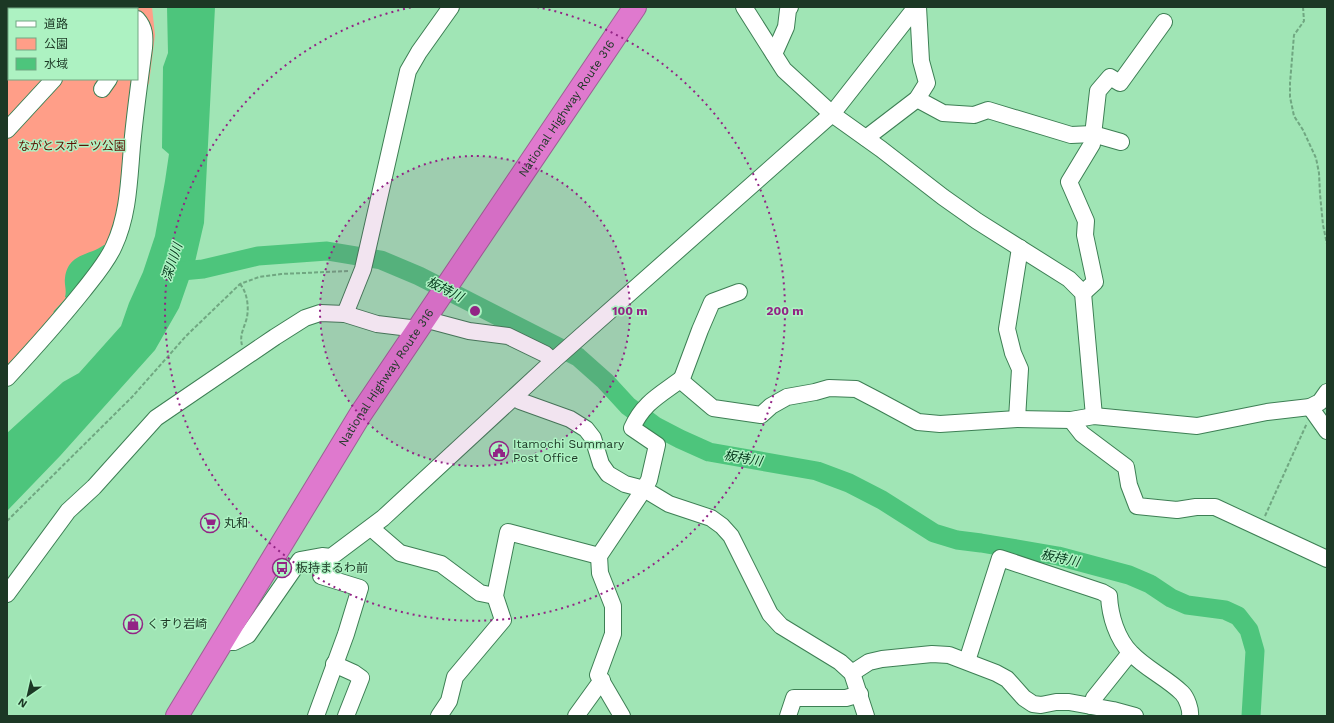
<svg xmlns="http://www.w3.org/2000/svg" width="1334" height="723" viewBox="0 0 1334 723" font-family="'Work Sans','Noto Sans JP',sans-serif">
	<rect width="100%" height="100%" fill="#a0e5b5"/>
	<path fill="#ff9e88" fill-rule="evenodd" d="M7,7H152L155,35L149,83L141,99L130,218L7,385ZM9,9H137V79H9Z"/>
	<g fill="#4dc57c">
		<path d="M167,7H215L204,223L195,262L179,308L155,350L60,456L7,511V433L63,382L79,373L121,326L129,303L143,272L155,236L165,181L169,154L162,148L163,67L168,53Z"/>
		<path d="M104,245L108,247L69,300L65,297C67,290 64,285 65,278C68,253 89,256 104,245Z"/>
	</g>
	<g fill="none" stroke-linecap="round" stroke-linejoin="round">
		<path stroke="#4dc57c" stroke-width="3" d="M55,312L69,297"/>
		<path stroke="#4dc57c" stroke-width="19" d="M171,272L203,269L258,256L327,251L381,260L419,276L578,357L605,381L628,406L655,426L680,439L709,452L817,471L849,483L882,500L934,533L957,540L981,543L1058,556L1129,575L1150,584L1171,598L1187,605L1225,610L1238,616L1249,630L1255,651L1251,716"/>
		<defs>
			<g id="minor">
				<path d="M57,7L60,9"/>
				<path d="M123,7L125,9"/>
				<path d="M744,7L784,70L832,114L881,149L943,197L977,221L1069,279L1083,293L1094,416"/>
				<path d="M774,54L786,27L788,10L790,7"/>
				<path d="M102,89L109,79"/>
				<path d="M917,99L943,113L974,115L988,110L1071,135L1093,134L1121,142"/>
				<path d="M7,130L54,79"/>
				<path d="M866,138L917,99L927,83L921,61L918,7"/>
				<path d="M1083,293L1095,282L1085,235L1086,221L1069,182L1092,144L1098,91L1110,77L1120,83L1164,22"/>
				<path d="M345,314L363,269L408,71L419,52L451,7"/>
				<path d="M424,319L469,331L508,336L545,354L553,361"/>
				<path d="M7,378C33,350 59,321 83,291C94,277 107,262 114,246C130,212 129,173 133,136C136,106 140,77 144,48C145,37 145,28 137,19"/>
				<path d="M681,381L700,330L712,302L739,292"/>
				<path d="M515,397L520,401L570,419L586,429L593,438L601,464L608,474L625,484L644,489L669,504L711,518L722,526L731,536L770,614L781,626L840,662L852,673L866,716"/>
				<path d="M1310,407L1327,431"/>
				<path d="M1017,419L1020,369L1013,353L1007,329L1020,248"/>
				<path d="M1071,420L1082,434L1126,467L1129,485L1137,506L1177,510L1196,507H1215L1327,559"/>
				<path d="M371,528L400,553L441,564L480,593L495,596"/>
				<path d="M7,594L68,511L94,487L156,418L275,337L305,318L320,313L345,314L377,324L410,328L415,331"/>
				<path d="M222,642H234L248,635L300,560L322,556L331,557L383,518L553,361L832,114L916,7"/>
				<path d="M967,661L1000,558L1102,592L1109,596C1110,616 1117,639 1131,653C1146,669 1167,678 1182,693C1187,698 1191,710 1190,716"/>
				<path d="M334,664L354,673L361,678L346,716"/>
				<path d="M852,673L869,662L882,659L932,654L949,655L996,673L1007,679L1024,698L1033,704L1041,705L1056,702H1069L1113,710L1135,716"/>
				<path d="M1091,706L1094,698L1130,653"/>
				<path d="M316,716L346,634L360,588L321,576L331,557"/>
				<path d="M439,716L449,701L455,677L503,620L495,596L508,532L599,556"/>
				<path d="M576,716L602,680"/>
				<path d="M622,716L598,675L613,634V606L600,573L599,556L644,489L649,480L657,445L632,428C643,403 660,395 680,380L713,408L761,415L771,406L787,397L815,392L829,388L856,389L879,401L918,422L940,424L1017,419L1071,420L1094,416L1197,426L1267,412L1310,407L1320,402L1327,392"/>
				<path d="M788,716L794,698H846L860,694"/>
			</g>
			<g id="highway">
				<path id="s1" d="M177,716L360,415L635,7"/>
			</g>
		</defs>
		<use href="#minor" stroke="#3d7f54" stroke-width="18"/>
		<use href="#highway" stroke="#9b6293" stroke-width="24"/>
		<g stroke="#70a781" stroke-width="2" stroke-dasharray="4 2" stroke-linecap="butt">
			<path d="M1303,7L1304,21L1294,35L1290,83V97L1294,116L1303,130L1316,158L1319,173L1320,194L1323,225L1327,244"/>
			<path d="M240,284C247,292 249,306 247,317C245,327 239,334 242,345"/>
			<path d="M1265,516L1307,423"/>
			<path d="M7,521L132,397L186,336L240,284L259,277L281,274L349,271"/>
		</g>
		<use href="#minor" stroke="#fff" stroke-width="16"/>
		<use href="#highway" stroke="#df79ce" stroke-width="22"/>
	</g>
	<circle cx="475" cy="311" r="155" fill="#922485" fill-opacity=".12"/>
	<g fill="none" stroke="#922485" stroke-width="2" stroke-dasharray="2 4">
		<circle cx="475" cy="311" r="155"/>
		<path d="M537 7A310 310 0 1 1 413 7"/>
	</g>
	<defs>
		<symbol id="civic-ring" viewBox="-11 -11 22 22"><circle r="9.5" fill="#adf2c2" stroke="#922485" stroke-width="1.5"/><path d="M-.6-6.5H3V-4.5H.6V-3L4-1V1h2V6H-6V1h2V-1L-.6-3ZM-1.2 2.5V6h2.4V2.5Z" fill="#922485"/></symbol>
		<symbol id="supermarket-ring" viewBox="-11 -11 22 22"><circle r="9.5" fill="#adf2c2" stroke="#922485" stroke-width="1.5"/><path d="M-6-5.5h2.5l.6 2H6L4.5 2H-2.5L-4.4-4H-6ZM-1.5 3.2a1.3 1.3 0 1 0 .1 0ZM3 3.2a1.3 1.3 0 1 0 .1 0Z" fill="#922485"/></symbol>
		<symbol id="bus-ring" viewBox="-11 -11 22 22"><circle r="9.5" fill="#adf2c2" stroke="#922485" stroke-width="1.5"/><path d="M-5-6H5V4H4V6H2V4H-2V6H-4V4H-5ZM-3.5-4V0h7V-4ZM-3.5 1.2v1.5H-2V1.2ZM2 1.2v1.5H3.5V1.2Z" fill="#922485"/></symbol>
		<symbol id="shop-ring" viewBox="-11 -11 22 22"><circle r="9.5" fill="#adf2c2" stroke="#922485" stroke-width="1.5"/><path d="M-5-2.5h2.3a2.7 3.5 0 0 1 5.4 0H5L5.5 6h-11ZM-1.5-2.5h3a1.5 2.3 0 0 0-3 0Z" fill="#922485"/></symbol>
	</defs>
	<g fill-rule="evenodd">
		<use href="#civic-ring" x="488" y="440" width="22" height="22"/>
		<use href="#supermarket-ring" x="199" y="512" width="22" height="22"/>
		<use href="#bus-ring" x="271" y="557" width="22" height="22"/>
		<use href="#shop-ring" x="122" y="613" width="22" height="22"/>
	</g>
	<g text-anchor="middle" dominant-baseline="central" stroke-width="3" stroke-linejoin="round" paint-order="stroke">
		<g font-size="12" fill="#1c3825" stroke="#adf2c2">
			<text stroke="none"><textPath href="#s1" startOffset="722">National Highway Route 316</textPath></text>
			<text stroke="none"><textPath href="#s1" startOffset="398">National Highway Route 316</textPath></text>
		</g>
		<g font-size="12" fill="#5c1203" stroke="#adf2c2">
			<text x="72" y="146">ながとスポーツ公園</text>
		</g>
		<g font-size="12" fill="#1c3825" stroke="#adf2c2" text-anchor="start">
			<text x="513" y="444">Itamochi Summary<tspan x="513" dy="14">Post Office</tspan></text>
			<text x="224" y="523">丸和</text>
			<text x="296" y="568">板持まるわ前</text>
			<text x="147" y="624">くすり岩崎</text>
		</g>
		<g font-size="13" font-style="italic" fill="#06391d" stroke="#adf2c2">
			<text transform="translate(172 262) rotate(-72)">深川川</text>
			<text transform="translate(445 289) rotate(27)">板持川</text>
			<text transform="translate(743 458) rotate(10)">板持川</text>
			<text transform="translate(1060 558) rotate(12)">板持川</text>
		</g>
	</g>
	<circle cx="475" cy="311" r="6" fill="#922485" stroke="#adf2c2" stroke-width="2"/>
	<g font-size="12" text-anchor="middle" font-weight="bold" fill="#922485" stroke="#adf2c2" stroke-width="3" stroke-linejoin="round" paint-order="stroke">
		<text x="630" y="315">100 m</text>
		<text x="785" y="315">200 m</text>
	</g>
	<rect width="1334" height="723" fill="none" stroke="#1c3825" stroke-width="16"/>
	<rect x="8" y="8" width="130" height="72" fill="#adf2c2" stroke="#73a883"/>
	<rect x="16" y="21" width="20" height="6" fill="#ffffff" stroke="#73a883"/>
	<text x="44" y="28" font-size="12" fill="#1c3825">道路</text>
	<rect x="16" y="38" width="20" height="12" fill="#ff9e88" stroke="#73a883"/>
	<text x="44" y="48" font-size="12" fill="#1c3825">公園</text>
	<rect x="16" y="58" width="20" height="12" fill="#4dc57c" stroke="#73a883"/>
	<text x="44" y="68" font-size="12" fill="#1c3825">水域</text>
	<g transform="translate(28 695) rotate(214)" stroke="#adf2c2" stroke-width="3" paint-order="stroke">
	<path d="M0-3L7 15L0 10L-7 15Z" fill="#1c3825"/>
	<text y="-6" font-size="11" font-weight="bold" text-anchor="middle" fill="#1c3825">N</text>
	</g>
</svg>
